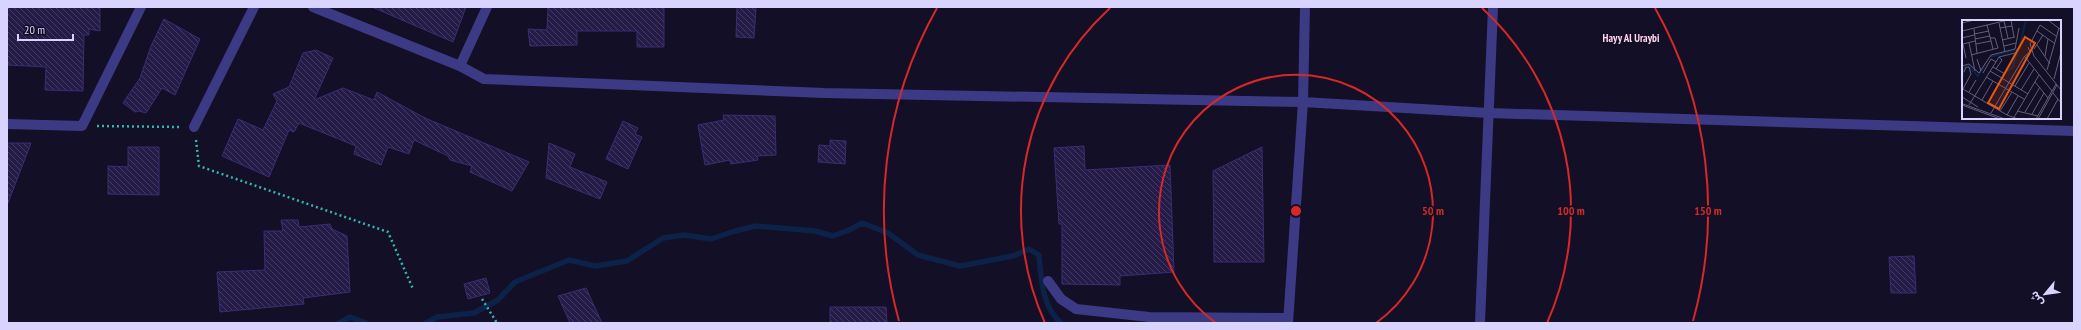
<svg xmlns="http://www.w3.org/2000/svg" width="2081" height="330" viewBox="0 0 2081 330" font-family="'PT Sans Narrow','Noto Sans Arabic',sans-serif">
	<defs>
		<pattern id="building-back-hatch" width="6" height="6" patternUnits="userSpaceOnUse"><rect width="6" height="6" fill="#241b47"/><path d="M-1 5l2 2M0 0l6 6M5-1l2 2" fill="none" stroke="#433b63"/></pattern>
	</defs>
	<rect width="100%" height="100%" fill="#130f26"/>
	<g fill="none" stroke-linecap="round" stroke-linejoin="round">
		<g stroke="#0c2248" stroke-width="5.5">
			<path d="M339,323L350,317L366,323"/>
			<path d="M426,323L437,317L474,313L498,300L515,282L569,260L595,266L627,261L663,238L684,235L711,239L735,231L756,226L815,231L833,236L849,230L862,223L888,233L918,255L960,266L1013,256L1029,249L1039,255C1041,278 1042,307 1061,323"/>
		</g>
	</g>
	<g fill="url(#building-back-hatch)" stroke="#3b2d73">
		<path d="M7,7H100V31L89,29V35H84L83,91L45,90L46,67L7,65Z"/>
		<path d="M372,7H466L453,42Z"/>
		<path d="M548,7H664V47H637V31H577V45L530,46L528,29L547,30Z"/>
		<path d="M737,7H756L754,38L736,37Z"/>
		<path d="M164,19L200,39L175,95L162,88L146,113L139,111L135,112L123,103L140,78L151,46Z"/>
		<path d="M316,50L333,58L314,100L343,88L374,100L377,92L425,118L529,162L512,191L470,172L472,166L450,160L448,156L414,140L409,154L388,147L381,165L354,154L356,146L299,123L294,132L289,130L269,177L222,156L238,119L263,130L277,101L273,94L289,87L303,53Z"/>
		<path d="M723,115L775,116L776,155L757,156L758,160L731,164L730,160L705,165L698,125L724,120Z"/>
		<path d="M623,121L638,128L635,134L642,137L628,169L606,159Z"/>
		<path d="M830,140L846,141L845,164L818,162L819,145L830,146Z"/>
		<path d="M7,143H31L8,203L7,202Z"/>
		<path d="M549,143L575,154L570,167L607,182L600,199L546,178Z"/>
		<path d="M1084,146L1085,170L1170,165L1174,272L1120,276V285L1062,284V224H1059L1054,148Z"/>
		<path d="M128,147H159V195L108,194V166L128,167Z"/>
		<path d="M1262,147L1264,262H1214L1213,171Z"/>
		<path d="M281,220H298L299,227L330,224L332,229L347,236L350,292L303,298L304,304L220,312L217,272L265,270L264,231H283Z"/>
		<path d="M1914,256L1916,293H1891L1889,257Z"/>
		<path d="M486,278L490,293L468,299L464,284Z"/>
		<path d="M586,288L602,323H570L558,296Z"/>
		<path d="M830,307H886L887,323H830Z"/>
	</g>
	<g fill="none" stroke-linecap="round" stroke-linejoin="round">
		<g stroke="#2fb8b0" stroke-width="2.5" stroke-dasharray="2 3" stroke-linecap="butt">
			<path d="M97,126L180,127"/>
			<path d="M196,140L199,166L388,232L413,289"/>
			<path d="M482,299L497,323"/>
		</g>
		<g stroke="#3d3a85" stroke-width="10">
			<path d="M313,7L460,66L484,79L824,93L1303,102L1489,113L2074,131"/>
			<path d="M460,66L487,7"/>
			<path d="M7,124L82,126L141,7"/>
			<path d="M194,127L254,7"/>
			<path d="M1048,281L1061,299L1076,309L1149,317L1287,318"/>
			<path d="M1288,323L1303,102L1305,7"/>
			<path d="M1480,323L1493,7"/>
		</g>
	</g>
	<g fill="none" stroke="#d62828" stroke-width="2">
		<path d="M1216 323A137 137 0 1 1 1376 323"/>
		<path d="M1045 323A275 275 0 0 1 1110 8M1482 8A275 275 0 0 1 1547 323"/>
		<path d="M899 321A412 412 0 0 1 937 8M1655 8A412 412 0 0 1 1693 321"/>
	</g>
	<g text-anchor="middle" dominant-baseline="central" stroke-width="3.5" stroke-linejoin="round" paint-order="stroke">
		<g font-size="11" font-weight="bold" fill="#ffd6f0" stroke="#130f26">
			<text x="1631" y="38">Hayy Al Uraybi</text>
		</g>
	</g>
	<g transform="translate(1962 20)">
		<rect width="99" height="99" fill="#130f26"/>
		<path fill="none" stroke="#0c2248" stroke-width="2" d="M28,37L57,29L64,0M6,45L16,56L24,43M43,53L51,47L55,31M0,58L3,46"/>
		<path fill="none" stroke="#625e7d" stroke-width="1" d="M49,0L52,17M86,0L99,10M42,1L46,18M0,3L12,0M37,3L43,32M25,5L31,29M38,8L50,6M12,9L15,33M0,11L46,0M75,11L92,23M12,14L27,11M94,16L78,5L68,24L72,36L99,70M0,18L12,15M13,19L28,16M40,20L53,17M7,23L13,51M1,24L4,38M1,24L13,21M14,24L29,21M75,25L88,44M42,26L54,23M72,29L81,15M9,35L36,28L33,18H28M83,36L86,19M37,37L53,33M63,37L90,71M15,39L19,51M0,46L7,44L17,53L29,35L53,29L57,8M31,47L43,54M85,50L97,8M28,51L66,74M2,52L4,47H7L9,54L1,69L45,95L56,99M21,53L29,39L34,42M24,57L62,79M92,59L99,32M73,62L86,78M53,66L67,43M59,70L72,49M7,72L14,60M91,73L99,83M0,77L16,87M20,80L31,61M26,83L37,64M1,84L43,99M0,85L38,99M7,85L37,37L40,40L34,49M38,91L50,72M55,91L76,96M63,92L78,67M29,93L62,37L68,32L66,27M70,94L82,73M45,95L56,76M51,99L77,55M74,99L94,64M76,99L95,65M85,99L96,79"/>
		<path fill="#e8590c" fill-opacity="0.15" stroke="#e8590c" stroke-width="2" d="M63,17L73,23L37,89L26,83Z"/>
		<rect width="99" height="99" fill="none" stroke="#d9d4ff" stroke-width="2"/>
	</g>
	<circle cx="1296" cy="211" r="6" fill="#d62828" stroke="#130f26" stroke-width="2"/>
	<g font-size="12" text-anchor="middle" font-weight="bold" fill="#d62828" stroke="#130f26" stroke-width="3.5" stroke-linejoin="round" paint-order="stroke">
		<text x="1433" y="215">50 m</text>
		<text x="1571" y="215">100 m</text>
		<text x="1708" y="215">150 m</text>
	</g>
	<rect width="2081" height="330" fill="none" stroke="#d9d4ff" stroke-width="16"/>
	<g transform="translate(2045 294) rotate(241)" stroke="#130f26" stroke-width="3" paint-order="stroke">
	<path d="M0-3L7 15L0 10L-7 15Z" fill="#d9d4ff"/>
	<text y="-6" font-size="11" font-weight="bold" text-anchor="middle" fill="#d9d4ff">ش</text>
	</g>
	<path d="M18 34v6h55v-6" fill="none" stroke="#d9d4ff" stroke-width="2"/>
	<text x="24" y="34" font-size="12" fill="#d9d4ff" stroke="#130f26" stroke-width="3" paint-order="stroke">20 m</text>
</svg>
